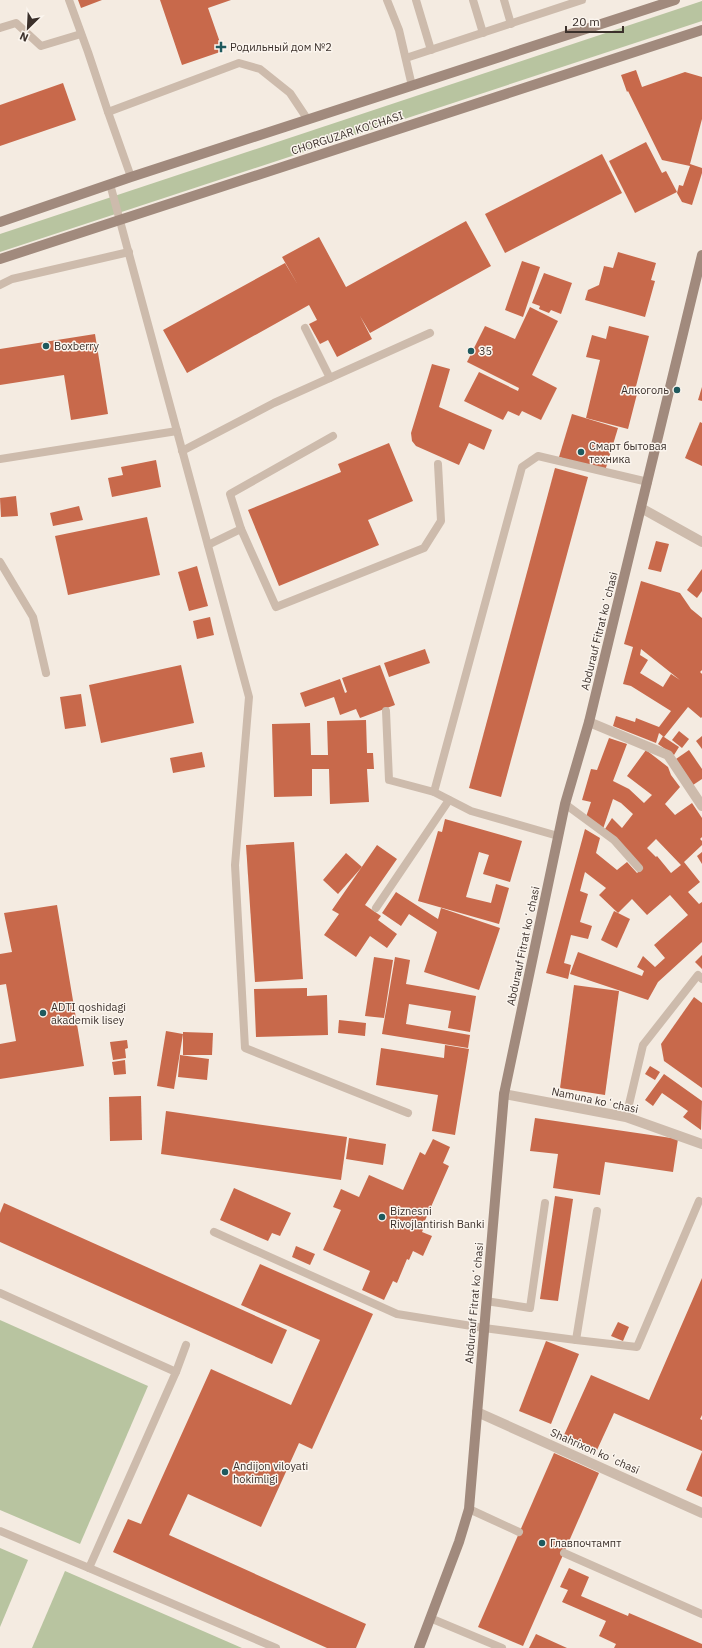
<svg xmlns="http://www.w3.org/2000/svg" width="702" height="1648" viewBox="0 0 702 1648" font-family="'IBM Plex Sans',sans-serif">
	<rect width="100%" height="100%" fill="#f4ebe1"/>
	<g fill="#b8c4a0">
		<path d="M702,1V21L0,252V234Z"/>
		<path d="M0,1320L148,1386L80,1544L0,1510Z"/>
		<path d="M0,1548L28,1560L0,1627Z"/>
		<path d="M65,1571L242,1648H32Z"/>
	</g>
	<g fill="#c8694b" fill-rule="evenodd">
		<path d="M78,0H102L81,8Z"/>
		<path d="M160,0H231L208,8L223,51L182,65Z"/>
		<path d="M636,70L642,87L685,72L702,77V119L690,164L702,168V173L692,205L682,202L677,193L679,185L683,186L690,166L662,160L628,91L627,92L621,75Z"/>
		<path d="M63,83L76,120L0,146V105Z"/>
		<path d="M646,142L662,173L666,171L677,192L635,213L609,161Z"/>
		<path d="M602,154L622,193L505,253L485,214Z"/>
		<path d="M466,221L491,266L370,333L360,316L372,339L337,357L328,340L320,344L309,324L317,320L309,305L187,373L163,330L285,263L298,285L282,257L319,237L346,287Z"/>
		<path d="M618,252L656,263L651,280L655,281L645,317L585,300L588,290L599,285L604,266L613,268Z"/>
		<path d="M522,261L540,267L523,317L505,310Z"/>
		<path d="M544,273L572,283L561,314L551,310L549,313L539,309L540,306L532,303Z"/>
		<path d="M530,307L558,321L532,375L557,388L541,420L522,411L519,416L508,411L503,420L464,401L479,372L518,391L519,388L467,362L485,326L515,339Z"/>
		<path d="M609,326L649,336L634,394H637L628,429L586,418L600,360L586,357L592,335L606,339Z"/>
		<path d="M95,334L108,414L71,420L64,375L0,385V349Z"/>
		<path d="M432,364L450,369L439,407L492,430L484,450L469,443L459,465L416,446L412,441L411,433Z"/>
		<path d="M702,387V401L698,400Z"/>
		<path d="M572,414L618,428L605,471L559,457Z"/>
		<path d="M700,422L702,423V466L685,458Z"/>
		<path d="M389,443L413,501L368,520L379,545L279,586L248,510L341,472L338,464Z"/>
		<path d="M156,460L161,487L112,497L108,478L123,475L121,467Z"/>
		<path d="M555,468L588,477L501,797L469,788Z"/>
		<path d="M16,496L18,516L1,517L0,498Z"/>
		<path d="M79,506L83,520L53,526L50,513Z"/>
		<path d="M147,517L160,575L68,595L55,536Z"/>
		<path d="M656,541L669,544L661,572L648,569Z"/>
		<path d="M197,566L208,606L189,611L178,572Z"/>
		<path d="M702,569V591L697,598L687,590Z"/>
		<path d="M641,581L680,593L691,609L702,618V670L700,672L702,674V717L701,718L688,707L664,737L679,747L674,755L658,744L663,736L664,737L659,733L656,743L613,726L616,716L635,722L636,718L659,727L671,711L631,686L623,684L633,647L624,644ZM641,649L680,680L671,674L663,687L640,673L648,660L640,655Z"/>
		<path d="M210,617L214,635L197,639L193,621Z"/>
		<path d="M425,649L430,663L389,677L384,663Z"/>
		<path d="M181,665L194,723L101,743L89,685Z"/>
		<path d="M380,665L395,705L360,718L356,709L340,715L334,697L305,707L300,693L340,679L345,693L347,692L342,678Z"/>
		<path d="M81,694L86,726L65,729L60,697Z"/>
		<path d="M366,720L367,753H373L374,769H367L369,802L330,804L329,769H312V796L274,797L272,724L310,723L311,755H328L327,721Z"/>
		<path d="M679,731L689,739L682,748L672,740Z"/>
		<path d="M702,736V749L696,741Z"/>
		<path d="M609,738L627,744L613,781L629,789L644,803L652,795L627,776L646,750L668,767L671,775L680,787L665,804L675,815L692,803L702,818V837L700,839L702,841V845L684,862L700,882L688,892L699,904L702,902V942L658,982L648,1000L570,974L578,952L642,976L644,971L637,967L643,956L655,967L665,958L654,945L688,915L670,895L647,915L632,899L618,913L599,895L606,888L585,872L580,891L588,894L580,922L592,926L588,939L571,935L564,963L571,965L568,979L546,973L585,829L600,838L596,853L617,870L627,862L637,873L643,868L605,829L612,818L622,828L633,814L621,803L613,799L603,829L586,817L591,802L582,800L591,769L597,770ZM656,839L681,865L671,873L657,856L656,857L647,848Z"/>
		<path d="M689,750L702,769V779L693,785L676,759Z"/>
		<path d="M202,752L205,767L173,773L170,758Z"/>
		<path d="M445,819L522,841L510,882L483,874L489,855L479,852L466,897L491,903L496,884L509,888L499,924L418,901L438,831L442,832Z"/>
		<path d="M294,842L303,979L255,982L246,845Z"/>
		<path d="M377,845L397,859L365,905L381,916L378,920L397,934L387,948L370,936L356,957L324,935L339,914L332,910Z"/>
		<path d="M702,852V864L697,856Z"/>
		<path d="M346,853L362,867L338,894L323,880Z"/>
		<path d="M396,892L438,919L441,908L500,928L479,990L424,972L437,932L409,914L401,926L382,913Z"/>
		<path d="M57,905L84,1066L0,1079V1044L16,1041L6,984L0,985V954L12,952L4,913Z"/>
		<path d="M614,911L630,919L617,948L601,940Z"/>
		<path d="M702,955V969L695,962Z"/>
		<path d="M374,957L393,960L384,1018L365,1016Z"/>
		<path d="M395,957L410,960L406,984L476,996L470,1032L448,1028L451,1011L409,1004L406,1024L470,1035L468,1048L382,1034Z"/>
		<path d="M574,985L619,991L605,1095L560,1088Z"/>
		<path d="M307,988V996L327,995L328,1035L256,1037L254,989Z"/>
		<path d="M694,997L702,1003V1088L664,1061L661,1044Z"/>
		<path d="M339,1020L366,1023L365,1036L338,1033Z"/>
		<path d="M166,1031L183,1034L174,1089L157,1086Z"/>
		<path d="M183,1032L213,1033L212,1055H183Z"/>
		<path d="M127,1040L128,1048L125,1049L126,1058L113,1060L110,1042Z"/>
		<path d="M445,1045L469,1049L455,1135L432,1131L438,1095L376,1085L381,1048L444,1058Z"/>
		<path d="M180,1055L209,1059L207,1080L178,1077Z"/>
		<path d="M125,1060L126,1074L114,1075L112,1062Z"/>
		<path d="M650,1066L660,1072L655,1080L645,1074Z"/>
		<path d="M664,1074L702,1101L701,1130L683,1117L688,1111L662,1093L653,1106L645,1100Z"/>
		<path d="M141,1096L142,1140L110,1141L109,1097Z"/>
		<path d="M166,1111L347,1137L341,1180L161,1154Z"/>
		<path d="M535,1118L678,1139L673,1172L605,1162L600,1195L553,1188L558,1154L530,1151Z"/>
		<path d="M349,1138L386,1144L383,1165L346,1159Z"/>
		<path d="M433,1139L450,1147L443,1163L449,1166L423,1225H425L422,1232L432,1236L423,1256L413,1251L409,1260L407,1259L397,1283L393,1281L384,1300L362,1290L370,1271L323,1250L341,1210L333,1207L341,1189L359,1197L369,1175L403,1190L420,1152L425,1155Z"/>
		<path d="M234,1188L291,1213L280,1236L272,1233L268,1241L220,1220Z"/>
		<path d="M555,1196L573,1199L558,1301L540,1299Z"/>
		<path d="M4,1203L287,1330L272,1364L0,1242V1213Z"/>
		<path d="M296,1246L315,1254L310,1265L292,1257Z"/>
		<path d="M260,1264L373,1314L312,1449L299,1443L261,1527L188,1494L169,1535L366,1624L356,1648H327L113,1552L128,1519L141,1524L211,1369L291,1405L320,1340L241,1305Z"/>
		<path d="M702,1278V1415L700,1419L702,1420V1451L614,1413L597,1450L564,1435L591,1375L649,1400Z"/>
		<path d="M618,1322L629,1327L623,1341L611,1336Z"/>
		<path d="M546,1341L579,1354L551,1424L519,1411Z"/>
		<path d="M702,1452V1497L686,1490Z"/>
		<path d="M554,1453L599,1473L523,1646L478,1627Z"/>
		<path d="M569,1568L589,1577L581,1596L628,1616L629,1613L702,1644V1648H614L616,1644L599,1636L606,1621L562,1602L568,1590L560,1587Z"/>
		<path d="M536,1634L567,1648H529Z"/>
	</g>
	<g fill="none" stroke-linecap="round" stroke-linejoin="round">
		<g stroke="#cdbbac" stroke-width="8">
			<path d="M69,0L88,52L108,112"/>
			<path d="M387,0L399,30L412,86"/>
			<path d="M416,0L431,50"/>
			<path d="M473,0L483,33"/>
			<path d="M504,0L511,24"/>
			<path d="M0,28L16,23L41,46L81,34"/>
			<path d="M406,58L582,0"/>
			<path d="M131,177L108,112L239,63L260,69L290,93L308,120"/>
			<path d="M110,184L249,697L235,865L245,1048L408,1113"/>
			<path d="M0,285L12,279L129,252"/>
			<path d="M305,328L330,378"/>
			<path d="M182,451L274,403L430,333"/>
			<path d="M0,459L177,431"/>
			<path d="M241,529L276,607L424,548L441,521L438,464"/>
			<path d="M208,545L241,529L230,494L333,436"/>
			<path d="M0,562L33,617L46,673"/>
			<path d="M386,711L389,780L434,792"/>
			<path d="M565,804L614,840L639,868"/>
			<path d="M558,836L471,811L434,792L522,467L538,456L648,482"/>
			<path d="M376,908L449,800"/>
			<path d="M626,1117L643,1045L698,975L702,979"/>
			<path d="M214,1232L397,1314L484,1328L576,1340L597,1211"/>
			<path d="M0,1293L176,1372L89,1568L0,1531"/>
			<path d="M486,1301L530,1308L545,1203"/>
			<path d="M576,1340L637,1347L699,1201"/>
			<path d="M176,1372L186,1345"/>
			<path d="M469,1509L519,1532"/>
			<path d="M564,1553L702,1614"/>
			<path d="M89,1568L276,1648"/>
			<path d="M430,1618L502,1648"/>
		</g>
		<g stroke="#cdbbac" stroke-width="10">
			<path d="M641,508L702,542"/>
			<path d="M589,722L668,755L702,806"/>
			<path d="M504,1094L626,1117L702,1144"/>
			<path d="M477,1412L702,1513"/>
		</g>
		<g stroke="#a18a7d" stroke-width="10">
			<path d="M0,222L131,177L675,0"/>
			<path d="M0,259L702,30"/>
			<path d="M419,1648L459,1542L469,1509L504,1094L565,804L589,722L702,255"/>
		</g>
	</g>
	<g fill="#1f5a5e" stroke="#fbf5ee" stroke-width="1.5">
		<path d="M219 41h4v4h4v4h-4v4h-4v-4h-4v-4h4z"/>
		<circle cx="46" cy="346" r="4"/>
		<circle cx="471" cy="351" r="4"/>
		<circle cx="677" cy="390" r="4"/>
		<circle cx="581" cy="452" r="4"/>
		<circle cx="43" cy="1013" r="4"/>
		<circle cx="382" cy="1217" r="4"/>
		<circle cx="225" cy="1472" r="4"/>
		<circle cx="542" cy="1543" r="4"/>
	</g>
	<g text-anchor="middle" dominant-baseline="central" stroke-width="3" stroke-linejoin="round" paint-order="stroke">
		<g font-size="11" fill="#3b302b" stroke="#fbf5ee" text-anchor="start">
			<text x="230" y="47">Родильный дом №2</text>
			<text x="54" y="346">Boxberry</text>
			<text x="479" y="351">35</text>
			<text x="669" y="390" text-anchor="end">Алкоголь</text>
			<text x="589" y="446">Смарт бытовая<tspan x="589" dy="13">техника</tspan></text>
			<text x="51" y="1007">ADTI qoshidagi<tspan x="51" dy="13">akademik lisey</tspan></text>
			<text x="390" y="1211">Biznesni<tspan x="390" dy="13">Rivojlantirish Banki</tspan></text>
			<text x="233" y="1466">Andijon vilоyati<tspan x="233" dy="13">hоkimligi</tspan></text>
			<text x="550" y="1543">Главпочтампт</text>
		</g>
		<g font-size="11" fill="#3b302b" stroke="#fbf5ee">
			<text transform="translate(347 133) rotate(-18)">CHORGUZAR KO'CHASI</text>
			<text transform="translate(599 631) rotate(-76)">Abdurauf Fitrat koʻchasi</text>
			<text transform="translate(523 946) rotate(-78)">Abdurauf Fitrat koʻchasi</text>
			<text transform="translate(595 1100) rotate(12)">Namuna koʻchasi</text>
			<text transform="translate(474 1303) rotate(-85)">Abdurauf Fitrat koʻchasi</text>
			<text transform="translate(595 1451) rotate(24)">Shahrixon koʻchasi</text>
		</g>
	</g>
	<g transform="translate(28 28) rotate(204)" stroke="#fbf5ee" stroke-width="3" paint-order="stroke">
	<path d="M0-3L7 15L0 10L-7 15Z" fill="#3b302b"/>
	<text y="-6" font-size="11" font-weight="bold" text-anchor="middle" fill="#3b302b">N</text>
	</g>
	<path d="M566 26v6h57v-6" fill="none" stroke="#3b302b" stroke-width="2"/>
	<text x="572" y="26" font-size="12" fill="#3b302b" stroke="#fbf5ee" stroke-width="3" paint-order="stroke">20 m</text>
</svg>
